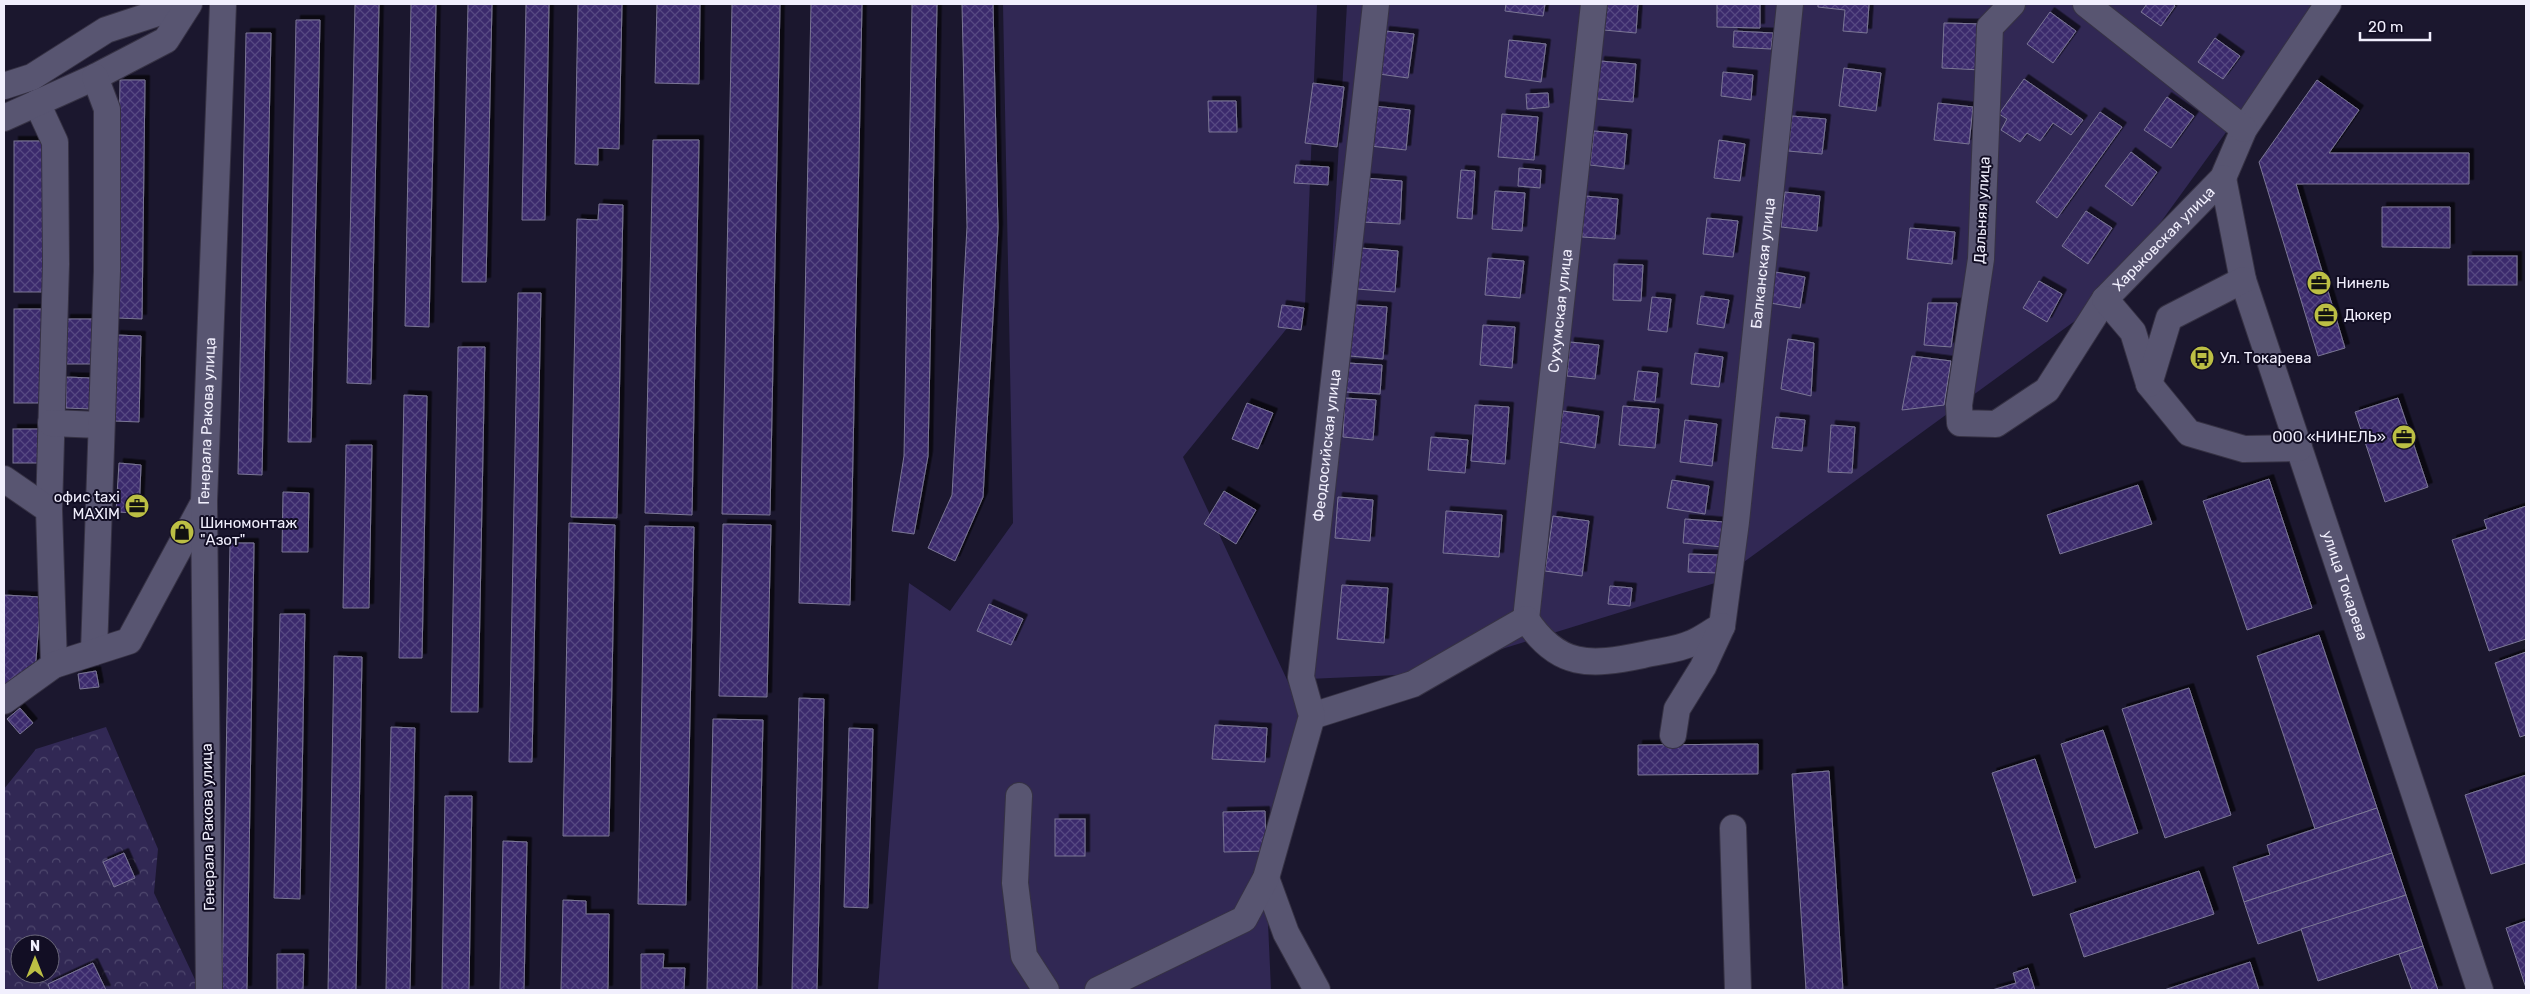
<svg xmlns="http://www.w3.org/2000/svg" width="2530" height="994" viewBox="0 0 2530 994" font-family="Rubik,sans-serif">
	<defs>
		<pattern id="forest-crowns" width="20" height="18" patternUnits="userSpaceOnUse" patternTransform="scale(1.25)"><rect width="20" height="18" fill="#312854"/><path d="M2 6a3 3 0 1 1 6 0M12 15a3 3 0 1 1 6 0" fill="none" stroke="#4f486e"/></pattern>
		<pattern id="building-cross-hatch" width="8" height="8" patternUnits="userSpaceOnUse" patternTransform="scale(1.25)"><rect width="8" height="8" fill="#3a296c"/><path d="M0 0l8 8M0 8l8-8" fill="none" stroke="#574882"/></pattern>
		<filter id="shadow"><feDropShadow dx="4.5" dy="-4.5" stdDeviation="0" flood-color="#0009"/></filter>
	</defs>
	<rect width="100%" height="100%" fill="#1b172e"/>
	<path fill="url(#forest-crowns)" fill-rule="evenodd" d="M106,727L158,849L154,893L200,990H4V789L36,749ZM20,944H50V974H20Z"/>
	<g fill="#312854" fill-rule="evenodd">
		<path d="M1003,4H1317L1305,306L1183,457L1303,714L1266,878L1271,990H878L909,583L950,611L1013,523ZM1209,101H1236V132H1209Z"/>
		<path d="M1347,4H2319L2105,299L1715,583L1421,674L1308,679Z"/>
	</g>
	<g fill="url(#building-cross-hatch)" stroke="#7a7694" filter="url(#shadow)">
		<path d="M355,4H379L371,384L347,383Z"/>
		<path d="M411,4H436L429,327L405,326Z"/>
		<path d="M468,4H492L486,282H462Z"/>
		<path d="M526,4H549L545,220H522Z"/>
		<path d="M578,4H622L619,149L598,148V165L575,164Z"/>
		<path d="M657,4H700L699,84L655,83Z"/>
		<path d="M732,4H780L770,515L722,514Z"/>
		<path d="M811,4H862L850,605L799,603Z"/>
		<path d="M912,4H937L928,456L914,534L892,531L904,456Z"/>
		<path d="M962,4H993L998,228L983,497L955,561L928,548L952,495L967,227Z"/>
		<path d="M1506,4H1545L1543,16L1505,11Z"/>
		<path d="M1606,4H1638L1636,33L1604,30Z"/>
		<path d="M1717,4H1760V28L1717,27Z"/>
		<path d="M1818,4H1869L1867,33L1843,31L1845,10L1818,7Z"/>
		<path d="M2147,4H2173L2175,6L2161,26L2141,12Z"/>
		<path d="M2050,12L2076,31L2053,63L2027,44Z"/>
		<path d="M296,20H320L311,442H288Z"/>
		<path d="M1944,23L1983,24L1981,70L1942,68Z"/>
		<path d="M1385,31L1414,34L1408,78L1379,74Z"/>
		<path d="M1734,31L1773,33L1771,49L1733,47Z"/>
		<path d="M246,33H271L262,475L238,474Z"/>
		<path d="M2215,38L2240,56L2223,79L2198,62Z"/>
		<path d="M1509,40L1546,44L1541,82L1505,77Z"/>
		<path d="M1600,61L1636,64L1633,102L1597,99Z"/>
		<path d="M1844,68L1881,73L1876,111L1839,106Z"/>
		<path d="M1723,72L1753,75L1751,100L1721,96Z"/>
		<path d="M2024,79L2083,120L2071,135L2053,123L2040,141L2027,133L2020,142L2001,130L2007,119L1999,114Z"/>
		<path d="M120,80H145L142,319L117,318Z"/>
		<path d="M2317,80L2359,110L2329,153H2469V184H2296L2345,348L2318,356L2259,162Z"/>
		<path d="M1313,83L1344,87L1337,147L1305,143Z"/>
		<path d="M1548,93L1549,107L1527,109L1526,94Z"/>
		<path d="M2167,97L2194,116L2171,148L2144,130Z"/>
		<path d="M1208,101H1236L1237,132H1209Z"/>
		<path d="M1938,103L1973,107L1969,144L1934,140Z"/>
		<path d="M1374,106L1410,110L1406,150L1370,146Z"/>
		<path d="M2100,112L2122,127L2057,218L2036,202Z"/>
		<path d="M1502,114L1538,117L1534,160L1498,157Z"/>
		<path d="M1792,116L1826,119L1822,154L1788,151Z"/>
		<path d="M1594,131L1627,134L1624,169L1590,165Z"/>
		<path d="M653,140H699L692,515L645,513Z"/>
		<path d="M1719,140L1745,144L1740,181L1714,178Z"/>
		<rect x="14" y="141" width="29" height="151"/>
		<path d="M2131,152L2157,172L2132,206L2105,186Z"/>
		<path d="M1296,165L1329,167L1328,185L1294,183Z"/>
		<path d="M1519,168L1541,170L1540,188L1518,186Z"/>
		<path d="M1461,170L1475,171L1472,219L1457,218Z"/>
		<path d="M1365,178L1402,181L1400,224L1362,222Z"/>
		<path d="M1495,191L1525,193L1522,231L1492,229Z"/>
		<path d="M1785,192L1820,196L1817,231L1781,227Z"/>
		<path d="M1585,196L1618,199L1615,239L1582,237Z"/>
		<path d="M599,204L623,205L617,518L571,517L577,219L598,220Z"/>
		<path d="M2382,207H2450V248L2382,247Z"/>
		<path d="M2086,211L2112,228L2088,264L2062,246Z"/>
		<path d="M1707,218L1738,221L1733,257L1703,254Z"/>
		<path d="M1910,228L1955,232L1952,264L1907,259Z"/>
		<path d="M1360,248L1398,251L1395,292L1357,289Z"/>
		<rect x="2468" y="256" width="49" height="29"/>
		<path d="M1488,258L1524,261L1520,298L1485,295Z"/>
		<path d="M1614,264L1643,265L1641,301L1613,300Z"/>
		<path d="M1775,272L1805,277L1800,308L1770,303Z"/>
		<path d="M2039,281L2062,294L2047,322L2023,308Z"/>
		<path d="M518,293H541L532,762H509Z"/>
		<path d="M1701,296L1729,300L1724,328L1697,324Z"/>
		<path d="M1652,297L1671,299L1667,332L1648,330Z"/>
		<path d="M1928,303H1957L1951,347L1924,345Z"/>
		<path d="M1282,305L1304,308L1301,330L1278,327Z"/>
		<path d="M1354,305L1387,307L1383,359L1350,356Z"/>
		<rect x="14" y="309" width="28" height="94"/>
		<path d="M66,319H95L94,364H65Z"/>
		<path d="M1483,325L1515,327L1512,368L1480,365Z"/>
		<path d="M116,335L141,336L139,422L114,421Z"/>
		<path d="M1788,339L1814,343L1811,396L1781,389Z"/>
		<path d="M1570,342L1599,345L1595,379L1567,376Z"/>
		<path d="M458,347H485L478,712H451Z"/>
		<path d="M1695,353L1723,357L1719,387L1691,384Z"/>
		<path d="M1912,356L1951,361L1944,405L1902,410Z"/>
		<path d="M1347,363L1382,365L1380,394L1345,392Z"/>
		<path d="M1638,371L1658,373L1655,402L1634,400Z"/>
		<path d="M66,377L91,378V409L66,408Z"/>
		<path d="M404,395L427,396L422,658H399Z"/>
		<path d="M1345,398L1376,400L1373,440L1343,437Z"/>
		<path d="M2398,398L2428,487L2385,502L2355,412Z"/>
		<path d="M1247,403L1273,413L1258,449L1232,439Z"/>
		<path d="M1475,405L1509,407L1505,464L1471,461Z"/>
		<path d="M1623,406L1659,409L1655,448L1619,445Z"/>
		<path d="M1563,411L1599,416L1595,448L1558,442Z"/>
		<path d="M1776,417L1805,420L1802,451L1772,448Z"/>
		<path d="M1685,420L1717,424L1712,466L1680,462Z"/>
		<path d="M1831,425L1855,427L1852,473L1828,472Z"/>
		<rect x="13" y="429" width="26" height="34"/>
		<path d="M1431,437L1468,440L1465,473L1428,470Z"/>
		<path d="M346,445H372L369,608H343Z"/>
		<path d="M119,463L141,465L139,513L116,512Z"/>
		<path d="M2269,479L2312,608L2247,630L2203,501Z"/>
		<path d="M1672,480L1709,486L1705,514L1667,508Z"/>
		<path d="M2138,485L2152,524L2060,554L2047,515Z"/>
		<path d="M1224,491L1256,510L1236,544L1204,524Z"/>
		<path d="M283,492L309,493L308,552H282Z"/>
		<path d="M1338,497L1373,500L1370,541L1335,538Z"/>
		<path d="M2526,506V639L2489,651L2452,540L2487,529L2484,520Z"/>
		<path d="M1446,511L1502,515L1499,557L1443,553Z"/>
		<path d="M1553,516L1589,521L1582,576L1545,571Z"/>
		<path d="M1685,519L1724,522L1722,547L1683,543Z"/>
		<path d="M569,523L615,525L609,836H563Z"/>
		<path d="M723,524L771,525L767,697L719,696Z"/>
		<path d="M645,526L694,527L686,905L638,904Z"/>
		<path d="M230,543H254L247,990H222Z"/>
		<path d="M1689,554L1720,555L1719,573L1688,572Z"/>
		<path d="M1342,585L1388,588L1384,643L1337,639Z"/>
		<path d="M1610,586L1632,588L1630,606L1608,604Z"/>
		<path d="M4,595L41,597L35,672L4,688Z"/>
		<path d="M989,604L1023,619L1011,645L977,631Z"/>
		<path d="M280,614H305L300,899L274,898Z"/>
		<path d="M2319,635L2377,808L2315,829L2257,656Z"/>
		<path d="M2526,652V735L2520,737L2495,663Z"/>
		<path d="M334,656L362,657L356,990H328Z"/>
		<path d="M96,671L99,687L80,689L78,674Z"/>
		<path d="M2189,688L2231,815L2165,838L2122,709Z"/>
		<path d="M799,698L824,699L817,990H792Z"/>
		<path d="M20,708L33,723L20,734L7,719Z"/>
		<path d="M713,719L763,720L757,990H707Z"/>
		<path d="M1215,725L1267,728L1265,762L1212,759Z"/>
		<path d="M391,727L415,728L410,990H386Z"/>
		<path d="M849,728L873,729L868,908L844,907Z"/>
		<path d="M2103,730L2138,833L2095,848L2061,744Z"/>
		<path d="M1758,744V774L1638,775V745Z"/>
		<path d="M2035,759L2076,882L2033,896L1992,773Z"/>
		<path d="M1829,771L1843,990H1806L1792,774Z"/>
		<path d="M2526,775V863L2491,874L2465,795Z"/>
		<path d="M445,796H472L469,990H442Z"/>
		<path d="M2377,808L2392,853L2244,902L2233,867L2270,855L2267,845Z"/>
		<path d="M1265,811L1266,851L1224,852L1223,812Z"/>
		<rect x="1055" y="819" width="30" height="37"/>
		<path d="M503,841L527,842L524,990H500Z"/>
		<path d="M124,853L135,878L114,887L103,862Z"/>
		<path d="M2392,853L2406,895L2258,944L2244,902Z"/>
		<path d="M2199,871L2214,914L2084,957L2070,914Z"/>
		<path d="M2406,895L2423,946L2318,981L2301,929Z"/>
		<path d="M563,900L586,901V914H609L608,990H561Z"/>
		<path d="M2526,921V988L2506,928Z"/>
		<path d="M2423,946L2438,990H2412L2399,954Z"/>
		<path d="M277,954H304L303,990H277Z"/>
		<path d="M641,954H664L663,968H685L684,990H641Z"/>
		<path d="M2250,962L2259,990H2164Z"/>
		<path d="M93,963L106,990H50L48,984Z"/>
		<path d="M2028,968L2035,990H1992L2016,983L2013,973Z"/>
	</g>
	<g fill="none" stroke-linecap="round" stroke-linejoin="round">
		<defs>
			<g id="minor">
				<path id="s1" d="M2012,4L1990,27L1981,259L1959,405L1960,423L1996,424L2047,390L2105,299L2223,178L2244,129L2328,4"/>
				<path d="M2086,4L2244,129"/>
				<path d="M4,86L32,77L106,30L185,4"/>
				<path d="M37,103L55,142L56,264L49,510"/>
				<path d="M4,118L95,77L166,40L189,4"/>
				<path id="s2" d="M2223,178L2243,280L2480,990"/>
				<path d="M2105,299L2133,332L2149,384L2189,433L2244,449L2299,448"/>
				<path d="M2149,384L2169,318L2243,280"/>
				<path d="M51,423L100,425"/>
				<path d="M4,479L49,510L54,665"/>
				<path id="s3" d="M1526,619L1594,4"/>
				<path d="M94,652L107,271V109L95,77"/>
				<path d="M4,701L54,665L129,641L203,504"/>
				<path id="s4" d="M1312,716L1413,684L1526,619C1558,668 1590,666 1643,655C1658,651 1678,650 1692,643C1702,639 1712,631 1722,626L1736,522L1790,4"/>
				<path d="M1673,735L1677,709L1703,667L1722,626"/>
				<path d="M1019,796L1015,883L1024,956L1046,990"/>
				<path d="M1733,828L1738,990"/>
				<path d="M1266,878L1286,933L1317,990"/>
				<path id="s5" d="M209,990L204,501L223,4"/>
				<path id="s6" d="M1098,990L1244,919L1266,878L1312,716L1301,677L1376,4"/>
			</g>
		</defs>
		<use href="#minor" stroke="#363244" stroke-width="28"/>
		<use href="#minor" stroke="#585571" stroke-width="26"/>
	</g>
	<defs>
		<symbol id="office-disc" viewBox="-11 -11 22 22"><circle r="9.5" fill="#bcbf44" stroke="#120e24"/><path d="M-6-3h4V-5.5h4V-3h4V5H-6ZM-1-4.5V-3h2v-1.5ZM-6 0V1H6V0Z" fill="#111"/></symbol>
		<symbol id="bus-disc" viewBox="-11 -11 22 22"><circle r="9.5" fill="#bcbf44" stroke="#120e24"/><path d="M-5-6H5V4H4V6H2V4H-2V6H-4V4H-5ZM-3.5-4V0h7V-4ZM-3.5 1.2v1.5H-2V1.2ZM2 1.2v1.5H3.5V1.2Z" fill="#111"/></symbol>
		<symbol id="shop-disc" viewBox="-11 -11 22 22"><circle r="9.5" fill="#bcbf44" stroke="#120e24"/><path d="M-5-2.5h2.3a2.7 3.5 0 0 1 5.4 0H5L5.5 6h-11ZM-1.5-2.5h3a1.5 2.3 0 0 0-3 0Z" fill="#111"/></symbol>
	</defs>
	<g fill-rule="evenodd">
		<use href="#office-disc" x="2305" y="269" width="28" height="28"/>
		<use href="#office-disc" x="2312" y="301" width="28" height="28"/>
		<use href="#bus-disc" x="2188" y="344" width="28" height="28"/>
		<use href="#office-disc" x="2390" y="423" width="28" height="28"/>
		<use href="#office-disc" x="123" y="492" width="28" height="28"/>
		<use href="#shop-disc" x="168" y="518" width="28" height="28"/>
	</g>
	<g text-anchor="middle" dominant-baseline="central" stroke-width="4" stroke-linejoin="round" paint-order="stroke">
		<g font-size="15" fill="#f1effd" stroke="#120e24">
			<text transform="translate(1982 210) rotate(-87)">Дальняя улица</text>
			<text stroke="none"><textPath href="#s1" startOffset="719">Харьковская улица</textPath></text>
			<text stroke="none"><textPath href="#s4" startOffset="820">Балканская улица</textPath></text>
			<text stroke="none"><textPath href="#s3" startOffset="310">Сухумская улица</textPath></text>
			<text stroke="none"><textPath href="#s5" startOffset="569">Генерала Ракова улица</textPath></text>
			<text stroke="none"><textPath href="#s6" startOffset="651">Феодосийская улица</textPath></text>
			<text stroke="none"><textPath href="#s2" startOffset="426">улица Токарева</textPath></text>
			<text transform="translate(208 827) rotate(-91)">Генерала Ракова улица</text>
		</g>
		<g font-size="15" fill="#f1effd" stroke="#120e24" text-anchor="start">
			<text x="2336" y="283">Нинель</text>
			<text x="2344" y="315">Дюкер</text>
			<text x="2220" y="358">Ул. Токарева</text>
			<text x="2386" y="437" text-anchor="end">ООО «НИНЕЛЬ»</text>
			<text x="120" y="497" text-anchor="end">офис taxi<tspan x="120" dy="17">MAXIM</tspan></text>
			<text x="200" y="523">Шиномонтаж<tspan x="200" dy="17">"Азот"</tspan></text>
		</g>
	</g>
	<rect width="2530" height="994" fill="none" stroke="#f1effd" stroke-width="10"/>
	<g transform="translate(35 959)"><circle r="24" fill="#120e24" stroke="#6b687b"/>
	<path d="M0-4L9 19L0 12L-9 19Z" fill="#bcbf44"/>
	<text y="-8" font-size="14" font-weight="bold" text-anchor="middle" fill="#f1effd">N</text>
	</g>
	<path d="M2360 32v8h70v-8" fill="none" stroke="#f1effd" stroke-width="2.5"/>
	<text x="2368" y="32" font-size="15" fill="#f1effd" stroke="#120e24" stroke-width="4" paint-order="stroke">20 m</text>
</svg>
